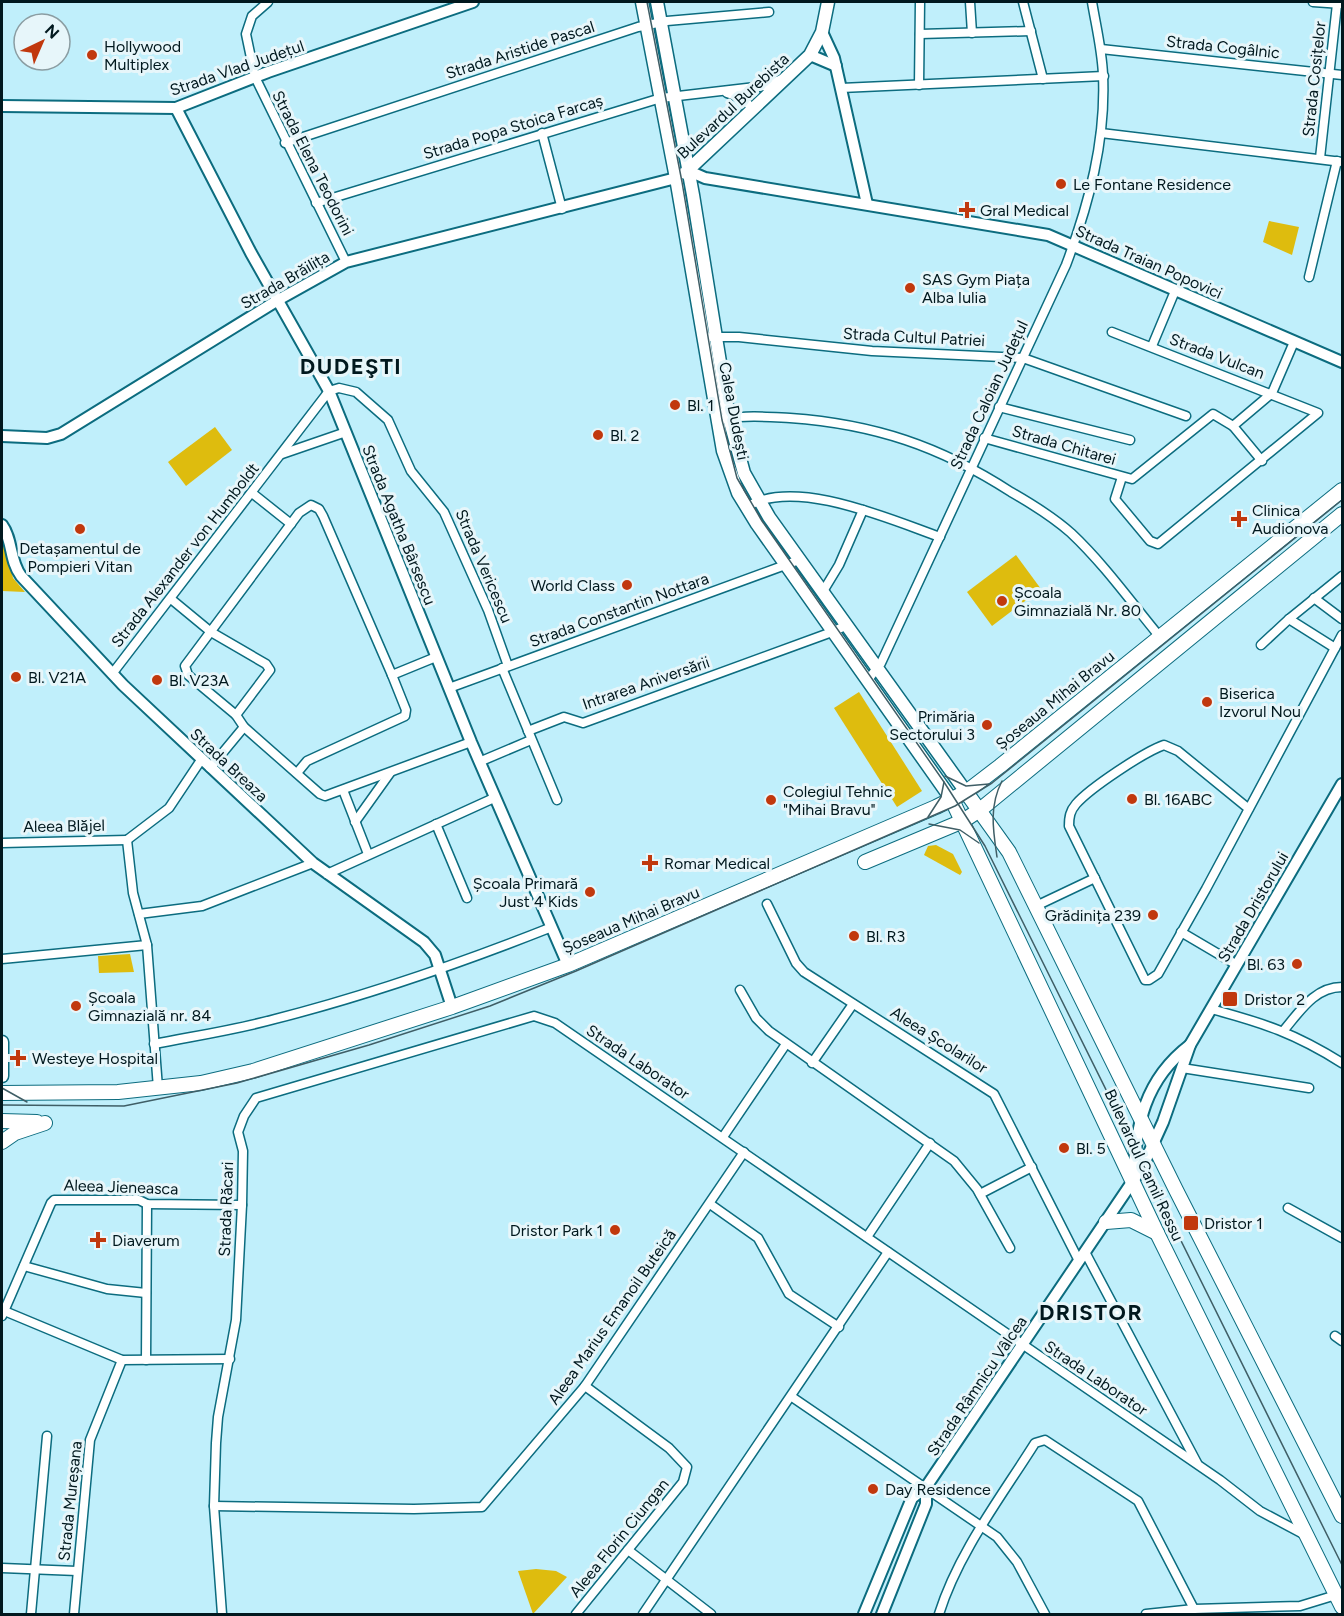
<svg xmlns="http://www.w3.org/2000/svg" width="1344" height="1616" viewBox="0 0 1344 1616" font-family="Figtree,sans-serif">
	<rect width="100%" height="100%" fill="#c0effb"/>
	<g fill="#debc0e">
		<path d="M1269,221L1299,227L1292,255L1263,242Z"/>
		<path d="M215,427L232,450L186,486L168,462Z"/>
		<path d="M2,536H5L13,578L25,592L2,591Z"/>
		<path d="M1016,555L1041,589L992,626L967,592Z"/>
		<path d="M859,692L922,791L897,807L834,708Z"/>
		<path d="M936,845L953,854L962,872L960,875L924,855L928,846Z"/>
		<path d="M130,954L134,972L99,973L98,956Z"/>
		<path d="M536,1569L556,1571L567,1577L533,1614L518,1571Z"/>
	</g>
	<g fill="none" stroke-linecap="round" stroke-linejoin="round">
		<defs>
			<g id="minor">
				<path d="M268,2L252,16L246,34L255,77L346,262"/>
				<path d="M970,2L972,33"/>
				<path d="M1023,2L1043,79"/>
				<path d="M1313,2L1342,4"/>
				<path d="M920,34L1031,31"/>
				<path d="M1101,49L1342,75"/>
				<path d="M919,85L920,2"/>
				<path d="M841,88L1104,76"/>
				<path d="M727,93L744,99L753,110"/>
				<path d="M542,133L562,209"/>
				<path d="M1101,133L1342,162"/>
				<path d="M285,143L638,27L667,21L769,12"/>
				<path d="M1320,158L1337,4"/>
				<path d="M316,203L661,98L764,86L782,79"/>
				<path d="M1309,277L1337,161"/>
				<path d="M1112,332L1318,413L1158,544L1150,541L1115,499L1122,477"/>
				<path d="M711,337H739L872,351L1023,358L1186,416"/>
				<path d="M1152,346L1175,291"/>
				<path d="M999,407L1130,440"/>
				<path d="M726,419C747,415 769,417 790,418C874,424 940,446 1011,492C1032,504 1053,517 1071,533C1104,564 1131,602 1160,637"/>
				<path d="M984,438L1132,479L1213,414L1233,426"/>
				<path d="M282,454L346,432"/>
				<path d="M1262,461L1233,426L1272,393L1294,342"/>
				<path d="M252,493L291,524"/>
				<path d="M746,507C795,477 889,519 940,537"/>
				<path d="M822,593L839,565L863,510"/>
				<path d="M1314,598L1342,619"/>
				<path d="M171,599L211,632L266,664L270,670L236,715L244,727L320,794L325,796L471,742"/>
				<path d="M1289,619L1335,648"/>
				<path d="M1261,645L1289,619L1342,576"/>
				<path d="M502,668L557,800"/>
				<path d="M112,674L329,391L339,388L356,392L388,420L411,471L444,512L488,610L508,666"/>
				<path d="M867,681L881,663L1066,265C1089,204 1106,140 1103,75C1102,50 1096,26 1092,2"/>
				<path d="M449,688L799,560"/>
				<path d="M236,715L188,675L185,666L299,513L311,505L319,509L323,516L392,675L436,657"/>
				<path d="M528,731L564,717L583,723L832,632L845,626"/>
				<path d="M479,762L531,740"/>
				<path d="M210,768L244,727"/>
				<path d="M297,773L307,761L405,716L406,710L392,675"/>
				<path d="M343,790L368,854"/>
				<path d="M1249,809L1178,751L1164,745C1144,752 1090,788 1076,804C1070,811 1069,817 1069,826L1145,980H1149L1158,974L1206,889L1342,635"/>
				<path d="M355,822L390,773"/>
				<path d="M436,824L467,898"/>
				<path d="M127,840L133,893L147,945L158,1088"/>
				<path d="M127,840L169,808L201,760"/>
				<path d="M2,843L127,840"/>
				<path d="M327,874L494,798"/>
				<path d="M767,904L796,963L804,972L994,1094L1079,1261"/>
				<path d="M1036,906L1095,878"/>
				<path d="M139,914L202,906L313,863"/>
				<path d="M1181,932L1237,965"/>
				<path d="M2,959L147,945"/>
				<path d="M740,990L756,1018L769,1031L954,1161L977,1189L1010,1248"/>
				<path d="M1211,1009C1264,1023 1296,1034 1342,1063"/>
				<path d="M1284,1030C1300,1011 1315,987 1342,987"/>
				<path d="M154,1044C194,1036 235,1030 275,1019C369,995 461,963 552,927"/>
				<path d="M812,1063L853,1004"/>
				<path d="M1182,1068L1309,1088"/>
				<path d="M723,1137L786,1044"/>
				<path d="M980,1194L1032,1167"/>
				<path d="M710,1204L758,1238L789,1294L839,1327"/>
				<path d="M1288,1208L1342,1238"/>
				<path d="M867,1237L930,1143"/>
				<path d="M1085,1252L1197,1463"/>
				<path d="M24,1266L107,1289L146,1293"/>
				<path d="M2,1310L122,1360L230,1359"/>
				<path d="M2,1316L51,1203L54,1200H139L147,1204L242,1205"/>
				<path d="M1335,1336L1342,1341"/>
				<path d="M146,1360L147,1204"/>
				<path d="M792,1397L997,1537L1017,1562L1045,1614"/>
				<path d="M214,1506L414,1509L482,1507L585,1386L744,1152"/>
				<path d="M628,1550L711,1614"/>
				<path d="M2,1568L77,1571"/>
				<path d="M31,1614L47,1436"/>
				<path d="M74,1614L90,1440L122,1360"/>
				<path d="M222,1614L214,1506L216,1443L218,1417L236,1320L242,1205L243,1151L238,1132L244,1116L256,1098L534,1016L555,1023L1220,1480L1260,1511L1305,1535"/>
				<path d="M576,1614L683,1482L687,1467L669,1448L585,1386"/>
				<path d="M643,1614L888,1252"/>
				<path d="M939,1614C958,1553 1001,1497 1035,1443L1045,1440L1138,1501L1194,1609"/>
				<path d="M1146,1614L1194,1609L1300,1606L1336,1595"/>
			</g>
			<g id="tertiary">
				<path d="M822,32L834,58L867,204"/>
				<path d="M810,55L836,66"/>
				<path d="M2,106L176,108L268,72L473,2"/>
				<path d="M176,108L251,253L329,391L471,742L568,965"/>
				<path d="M689,171L705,178L1048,235L1342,362"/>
				<path d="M2,436L47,438L61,434L278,300L346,262L676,178"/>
				<path d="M2,525C13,540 9,560 21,576L123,685L313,863L424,942L435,955L452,1007"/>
				<path d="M1133,1179C1136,1125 1144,1080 1190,1045"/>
				<path d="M864,1614L912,1498L926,1487L1143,1166L1163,1122L1190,1045L1342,784"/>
				<path d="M882,1614L926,1504V1487"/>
			</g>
			<g id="secondary">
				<path d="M642,2L676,178L723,451L738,493L757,524L952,800"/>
				<path d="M657,2L693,195L729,418L744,473L769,517L966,792"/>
				<path d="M685,173L810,55L822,32L828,2"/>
				<path d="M2,1042V1076"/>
			</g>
			<g id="primary">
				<path d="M966,792L1009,852L1176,1190L1342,1516"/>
				<path d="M952,800L1157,1233L1342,1607"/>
				<path d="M865,862L963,821L981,809L1342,514"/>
				<path d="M2,1093L118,1092L201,1083L253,1071L452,1007L568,965L936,807L966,792L1000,766L1342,490"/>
				<path d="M2,1121L37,1122"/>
				<path d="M2,1142L15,1133L45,1123"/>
				<path d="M1106,1222L1131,1220L1157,1233"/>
			</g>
		</defs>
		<use href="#minor" stroke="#0c6c7f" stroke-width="11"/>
		<use href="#tertiary" stroke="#0c6c7f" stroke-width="14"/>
		<use href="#secondary" stroke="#0c6c7f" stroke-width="15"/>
		<use href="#primary" stroke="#0c6c7f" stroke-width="16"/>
		<use href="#minor" stroke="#fff" stroke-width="8"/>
		<use href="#tertiary" stroke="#fff" stroke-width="10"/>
		<use href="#secondary" stroke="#fff" stroke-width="12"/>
		<use href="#primary" stroke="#fff" stroke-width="14"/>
		<g stroke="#3f5e66" stroke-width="1.5">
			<path d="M647,2L682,182L722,420L737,478L762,521L944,782L985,846L1342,1565"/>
			<path d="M945,776L966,786L989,784"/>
			<path d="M928,817L941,797L944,782"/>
			<path d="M929,824L960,830L979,843"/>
			<path d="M997,857C993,830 989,806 1002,781"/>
			<path d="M2,1088L27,1102"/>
			<path d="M2,1105L124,1106L237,1083L369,1045L490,1006L576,971L955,806L992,783L1342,500"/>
		</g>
	</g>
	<g fill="#c1380d" stroke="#e7f6fa" stroke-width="2">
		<circle cx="92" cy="55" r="6"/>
		<circle cx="1061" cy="184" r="6"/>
		<path d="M964 201h6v6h6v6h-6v6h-6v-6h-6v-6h6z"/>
		<circle cx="910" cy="288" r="6"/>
		<circle cx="675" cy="405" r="6"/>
		<circle cx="598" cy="435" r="6"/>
		<path d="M1236 510h6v6h6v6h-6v6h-6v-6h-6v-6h6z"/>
		<circle cx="80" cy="529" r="6"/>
		<circle cx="627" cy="585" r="6"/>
		<circle cx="1002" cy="601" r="6"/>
		<circle cx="16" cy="677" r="6"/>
		<circle cx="157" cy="680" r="6"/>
		<circle cx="1207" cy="702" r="6"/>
		<circle cx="987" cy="725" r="6"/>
		<circle cx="1132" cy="799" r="6"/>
		<circle cx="771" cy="800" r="6"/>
		<path d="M647 854h6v6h6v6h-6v6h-6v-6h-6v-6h6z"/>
		<circle cx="590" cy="892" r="6"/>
		<circle cx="1153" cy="915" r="6"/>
		<circle cx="854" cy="936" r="6"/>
		<circle cx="1297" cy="964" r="6"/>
		<rect x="1222" y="991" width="16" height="16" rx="3"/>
		<circle cx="76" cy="1006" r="6"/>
		<path d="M15 1049h6v6h6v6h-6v6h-6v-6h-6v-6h6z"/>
		<circle cx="1064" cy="1148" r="6"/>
		<rect x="1183" y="1215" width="16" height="16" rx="3"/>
		<circle cx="615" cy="1230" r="6"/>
		<path d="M95 1231h6v6h6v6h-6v6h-6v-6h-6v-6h6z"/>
		<circle cx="873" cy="1489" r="6"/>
	</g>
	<g text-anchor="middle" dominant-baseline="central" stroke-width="6" stroke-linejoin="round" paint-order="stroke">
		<g font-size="16" fill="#01181e" stroke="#e7f6fa" text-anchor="start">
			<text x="104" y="46">Hollywood<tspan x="104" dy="18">Multiplex</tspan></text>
			<text x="1073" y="184">Le Fontane Residence</text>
			<text x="980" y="210">Gral Medical</text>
			<text x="922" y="279">SAS Gym Piața<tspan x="922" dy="18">Alba Iulia</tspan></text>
			<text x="687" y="405">Bl. 1</text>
			<text x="610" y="435">Bl. 2</text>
			<text x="1252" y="510">Clinica<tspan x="1252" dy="18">Audionova</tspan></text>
			<text x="80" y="548" text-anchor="middle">Detașamentul de<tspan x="80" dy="18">Pompieri Vitan</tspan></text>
			<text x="615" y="585" text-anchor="end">World Class</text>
			<text x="1014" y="592">Școala<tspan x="1014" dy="18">Gimnazială Nr. 80</tspan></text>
			<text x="28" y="677">Bl. V21A</text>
			<text x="169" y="680">Bl. V23A</text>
			<text x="1219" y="693">Biserica<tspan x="1219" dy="18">Izvorul Nou</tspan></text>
			<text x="975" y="716" text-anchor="end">Primăria<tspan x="975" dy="18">Sectorului 3</tspan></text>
			<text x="783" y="791">Colegiul Tehnic<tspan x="783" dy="18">"Mihai Bravu"</tspan></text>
			<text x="1144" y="799">Bl. 16ABC</text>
			<text x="664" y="863">Romar Medical</text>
			<text x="578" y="883" text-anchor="end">Școala Primară<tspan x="578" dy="18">Just 4 Kids</tspan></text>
			<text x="1141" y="915" text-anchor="end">Grădinița 239</text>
			<text x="866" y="936">Bl. R3</text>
			<text x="1285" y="964" text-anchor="end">Bl. 63</text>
			<text x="88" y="997">Școala<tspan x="88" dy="18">Gimnazială nr. 84</tspan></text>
			<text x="1244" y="999">Dristor 2</text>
			<text x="32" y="1058">Westeye Hospital</text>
			<text x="1076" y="1148">Bl. 5</text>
			<text x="1204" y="1223">Dristor 1</text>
			<text x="603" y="1230" text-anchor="end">Dristor Park 1</text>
			<text x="112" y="1240">Diaverum</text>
			<text x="885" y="1489">Day Residence</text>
		</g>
		<g font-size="16" fill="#01181e" stroke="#e7f6fa">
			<text transform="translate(1223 47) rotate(6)">Strada Cogâlnic</text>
			<text transform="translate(520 50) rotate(-18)">Strada Aristide Pascal</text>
			<text transform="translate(237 68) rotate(-19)">Strada Vlad Județul</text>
			<text transform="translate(1314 79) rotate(-84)">Strada Cosițelor</text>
			<text transform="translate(733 106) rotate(-43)">Bulevardul Burebista</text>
			<text transform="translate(513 127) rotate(-17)">Strada Popa Stoica Farcaș</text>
			<text transform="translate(313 163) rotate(63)">Strada Elena Teodorini</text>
			<text transform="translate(1149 262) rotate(24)">Strada Traian Popovici</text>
			<text transform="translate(285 280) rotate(-30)">Strada Brăilița</text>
			<text transform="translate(914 337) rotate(3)">Strada Cultul Patriei</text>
			<text transform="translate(1217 356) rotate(21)">Strada Vulcan</text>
			<text transform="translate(989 395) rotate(-65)">Strada Caloian Județul</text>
			<text transform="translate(734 411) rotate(79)">Calea Dudești</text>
			<text transform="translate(1064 445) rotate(16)">Strada Chitarei</text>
			<text transform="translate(399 525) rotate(68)">Strada Agatha Bârsescu</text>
			<text transform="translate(185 555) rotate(-52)">Strada Alexander von Humboldt</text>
			<text transform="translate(484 566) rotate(67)">Strada Vericescu</text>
			<text transform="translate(619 610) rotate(-20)">Strada Constantin Nottara</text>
			<text transform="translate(646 683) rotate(-19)">Intrarea Aniversării</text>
			<text transform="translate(1055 700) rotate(-39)">Șoseaua Mihai Bravu</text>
			<text transform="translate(229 765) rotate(43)">Strada Breaza</text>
			<text transform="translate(64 826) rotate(-1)">Aleea Blăjel</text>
			<text transform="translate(1253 907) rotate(-60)">Strada Dristorului</text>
			<text transform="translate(631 920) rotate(-23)">Șoseaua Mihai Bravu</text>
			<text transform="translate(939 1040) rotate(32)">Aleea Școlarilor</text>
			<text transform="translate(638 1062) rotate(34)">Strada Laborator</text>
			<text transform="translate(1144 1165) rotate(65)">Bulevardul Camil Ressu</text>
			<text transform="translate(121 1187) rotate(2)">Aleea Jieneasca</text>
			<text transform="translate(226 1209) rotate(-88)">Strada Răcari</text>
			<text transform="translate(612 1317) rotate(-55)">Aleea Marius Emanoil Buteică</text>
			<text transform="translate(1096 1378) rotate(34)">Strada Laborator</text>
			<text transform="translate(977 1386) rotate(-56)">Strada Râmnicu Vâlcea</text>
			<text transform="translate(70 1501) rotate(-84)">Strada Mureșana</text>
			<text transform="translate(619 1538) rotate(-51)">Aleea Florin Ciungan</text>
		</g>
		<g font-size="22" font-weight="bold" letter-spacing="1.5" fill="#01181e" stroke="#e7f6fa">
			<text x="351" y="366">DUDEŞTI</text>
			<text x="1091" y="1312">DRISTOR</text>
		</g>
	</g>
	<rect width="1344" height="1616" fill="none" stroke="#01181e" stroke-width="6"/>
	<g transform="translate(42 42) rotate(44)"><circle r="28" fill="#e7f6fa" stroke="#8b9da2" stroke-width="1.5"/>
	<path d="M0-4.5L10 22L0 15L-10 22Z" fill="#c1380d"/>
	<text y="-9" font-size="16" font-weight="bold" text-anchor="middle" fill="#01181e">N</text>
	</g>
</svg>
